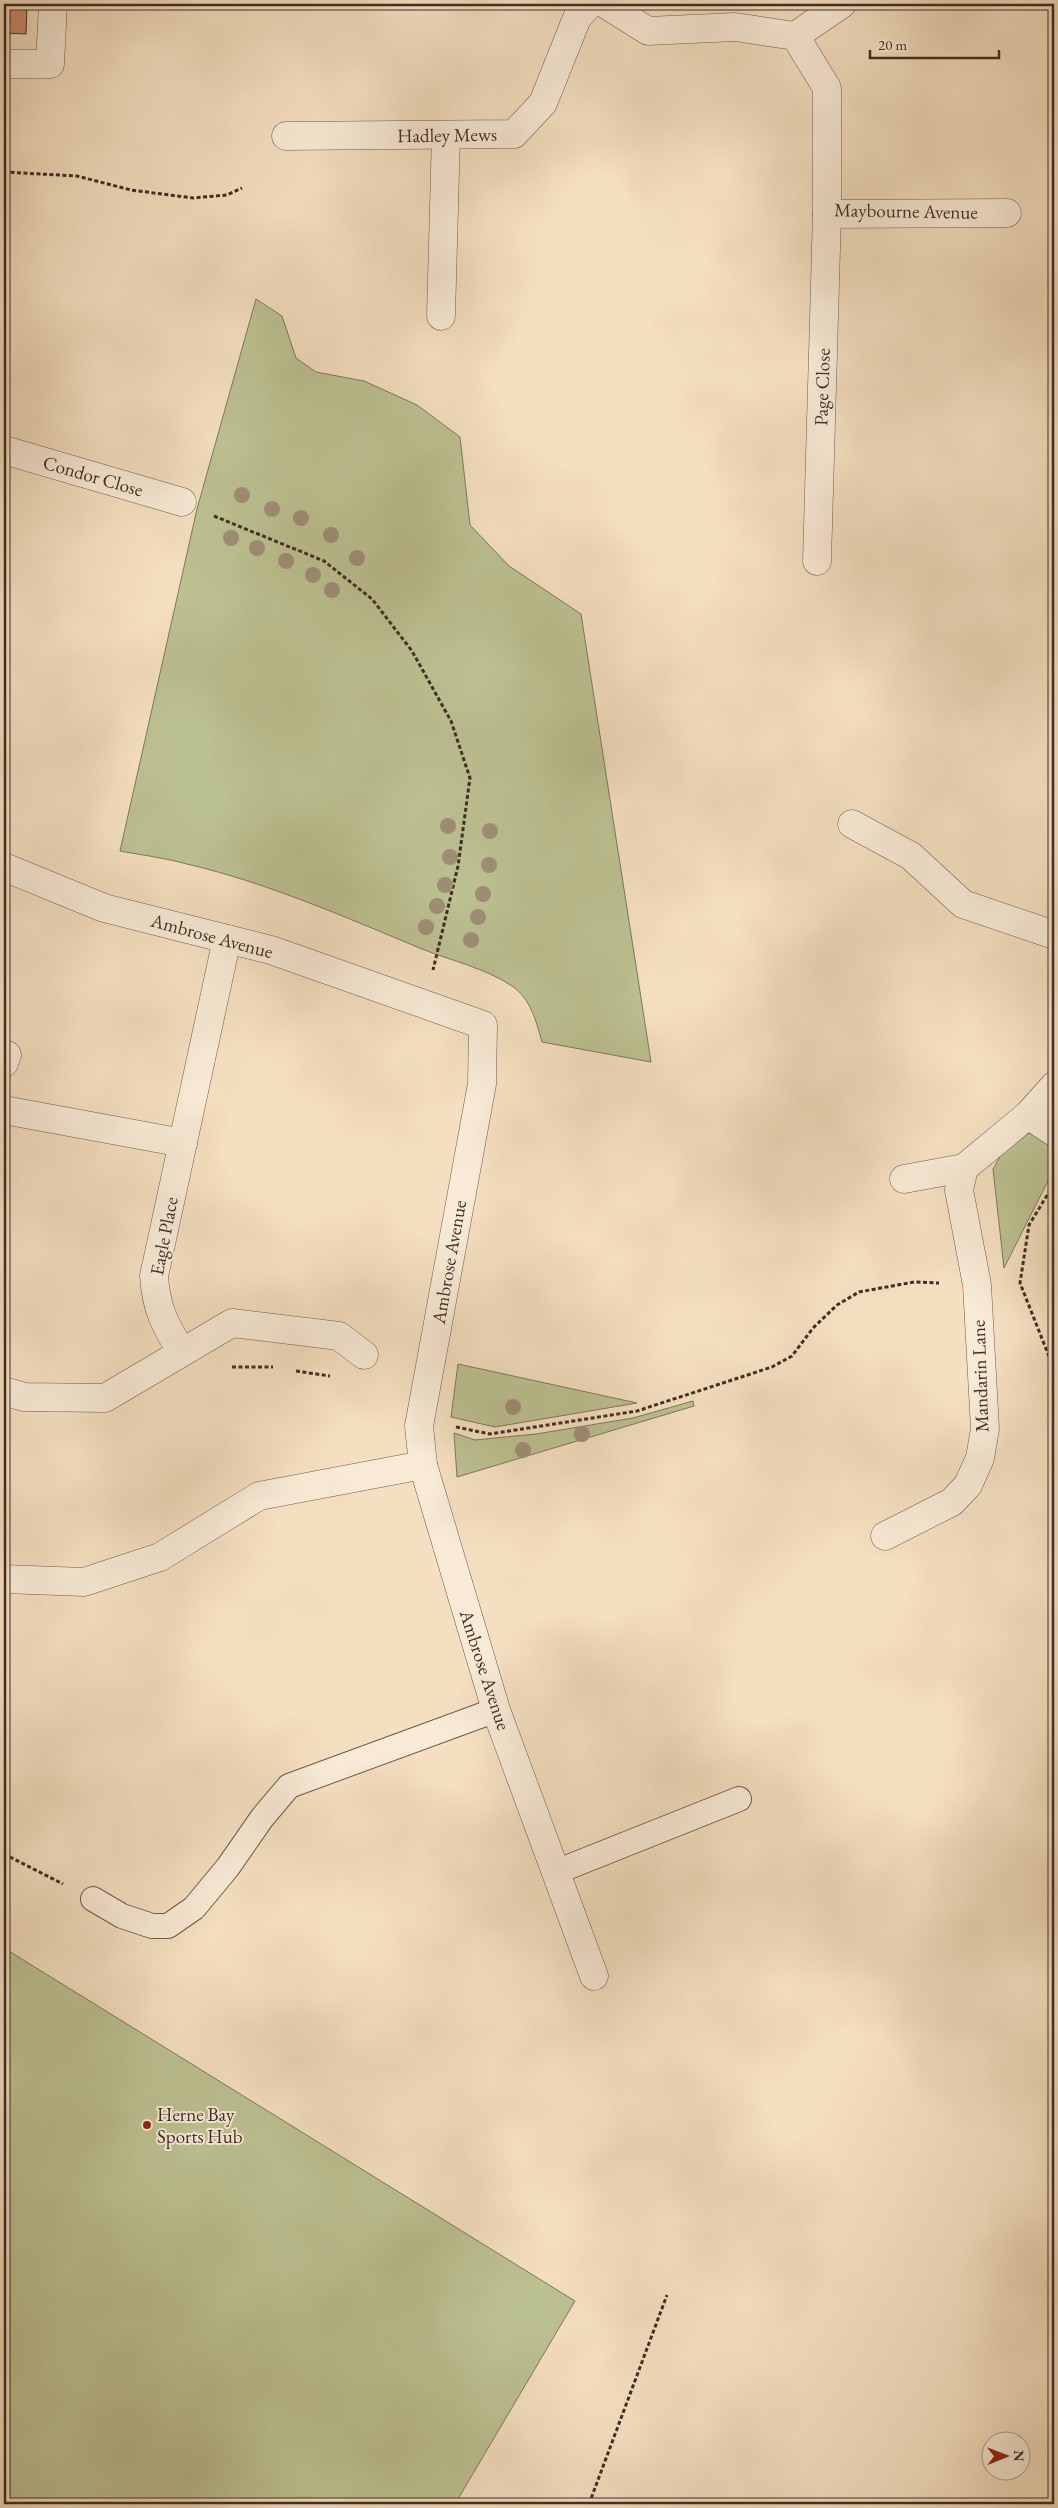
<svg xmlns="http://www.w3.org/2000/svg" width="1058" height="2508" viewBox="0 0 1058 2508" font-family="'EB Garamond',serif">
	<rect width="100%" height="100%" fill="#f4dfc0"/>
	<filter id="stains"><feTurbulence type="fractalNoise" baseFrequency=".004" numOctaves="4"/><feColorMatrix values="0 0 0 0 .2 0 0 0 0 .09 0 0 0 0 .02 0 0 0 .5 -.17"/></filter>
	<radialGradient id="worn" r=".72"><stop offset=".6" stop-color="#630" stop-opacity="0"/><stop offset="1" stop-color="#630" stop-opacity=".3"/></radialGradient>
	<g fill="#bcc192" stroke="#7e775c">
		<path d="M256,299L282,316L296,358L316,372L364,381L417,405L460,437L470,525L509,566L581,614L651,1062L542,1042C536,1021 531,999 512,986C485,968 452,961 422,949C345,917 268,883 187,864C165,858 142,855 120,851L197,509Z"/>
		<path d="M1039,1132L1054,1143V1169L1004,1268L993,1169L1006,1146L1018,1135Z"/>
		<path d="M458,1364L637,1403L495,1427L451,1417Z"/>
		<path d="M693,1401L694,1406L457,1477L454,1433L475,1440L536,1434L633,1418Z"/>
		<path d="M4,1948L575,2301L455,2504H4Z"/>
	</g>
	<path fill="#ce8b72" stroke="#402d26" d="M4,4H27L26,34L4,33Z"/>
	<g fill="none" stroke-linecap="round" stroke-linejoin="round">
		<defs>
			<g id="service">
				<path d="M556,1872L739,1799"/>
				<path d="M93,1899L122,1916L152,1926H168L194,1908L228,1867L262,1818L289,1786L496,1710"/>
			</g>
			<g id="minor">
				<path d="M605,4L648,31L735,27L795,36L827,88V214L1007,213"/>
				<path d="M795,36L842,4"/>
				<path d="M4,64H50L53,4"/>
				<path d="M286,136L514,134L543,103L577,18L590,4"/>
				<path d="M441,316L446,135"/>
				<path d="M4,450L182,502"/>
				<path d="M817,561L827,214"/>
				<path d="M852,824L911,856L963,904L1054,935"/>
				<path d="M4,867L104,908L271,950L483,1025L482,1084L419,1426L423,1465L496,1710L594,1976"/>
				<path d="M4,1063L7,1055"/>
				<path d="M4,1110L183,1143"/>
				<path d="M1028,1115L1054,1132"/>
				<path d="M904,1179L964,1168"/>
				<path d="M182,1352C165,1326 156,1308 154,1276L227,939"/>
				<path d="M4,1391L24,1397L105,1398L232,1323L339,1336L364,1355"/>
				<path d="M885,1536L952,1502L968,1485L980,1458L985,1429L977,1285L959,1190L964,1168L1028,1115L1054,1086"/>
				<path d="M4,1579L84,1582L160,1557L259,1496L423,1465"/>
			</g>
		</defs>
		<use href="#service" stroke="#6d5a4c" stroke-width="26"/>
		<use href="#minor" stroke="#6d5a4c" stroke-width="29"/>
		<g stroke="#402d26" stroke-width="3" stroke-dasharray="4 2.5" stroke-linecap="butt">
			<path d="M4,172L77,176L131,190L193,198L227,195L242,188"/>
			<path d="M214,516L324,561L372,599L412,651L451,721L470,778L458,866L433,970"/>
			<path d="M1054,1184L1029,1225L1020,1283L1054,1369"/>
			<path d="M232,1367H273"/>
			<path d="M296,1371L330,1376"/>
			<path d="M456,1427L490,1434L637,1411L772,1367L792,1356L813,1328L837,1305L859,1292L914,1282L939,1283"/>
			<path d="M4,1854L63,1884"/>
			<path d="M589,2504L667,2295"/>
		</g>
		<use href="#service" stroke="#f8ead6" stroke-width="24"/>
		<use href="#minor" stroke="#f8ead6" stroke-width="28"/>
	</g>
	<g fill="#9f8e77">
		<circle cx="242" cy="495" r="8"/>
		<circle cx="272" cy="509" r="8"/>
		<circle cx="301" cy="518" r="8"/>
		<circle cx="331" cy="535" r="8"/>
		<circle cx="231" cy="538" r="8"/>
		<circle cx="257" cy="548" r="8"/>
		<circle cx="357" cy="558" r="8"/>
		<circle cx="286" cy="561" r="8"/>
		<circle cx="313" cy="575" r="8"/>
		<circle cx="332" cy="590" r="8"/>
		<circle cx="448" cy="826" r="8"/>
		<circle cx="490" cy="831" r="8"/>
		<circle cx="450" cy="857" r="8"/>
		<circle cx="489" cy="865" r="8"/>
		<circle cx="445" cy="885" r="8"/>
		<circle cx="483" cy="894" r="8"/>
		<circle cx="437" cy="906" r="8"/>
		<circle cx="478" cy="917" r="8"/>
		<circle cx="426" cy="927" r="8"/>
		<circle cx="471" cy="940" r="8"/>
		<circle cx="513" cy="1407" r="8"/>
		<circle cx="582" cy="1434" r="8"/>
		<circle cx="523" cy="1450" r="8"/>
	</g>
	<circle fill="#8f2418" stroke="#f8ead6" stroke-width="2" cx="147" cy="2125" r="5"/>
	<g text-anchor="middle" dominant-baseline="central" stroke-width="4" stroke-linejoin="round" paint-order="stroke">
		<g font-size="19" fill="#402d26" stroke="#f8ead6">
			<text transform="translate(447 135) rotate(-1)">Hadley Mews</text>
			<text transform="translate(906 211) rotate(1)">Maybourne Avenue</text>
			<text transform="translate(822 387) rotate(-88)">Page Close</text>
			<text transform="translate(93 476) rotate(16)">Condor Close</text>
			<text transform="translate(212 936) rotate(15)">Ambrose Avenue</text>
			<text transform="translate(164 1236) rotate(-79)">Eagle Place</text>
			<text transform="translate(449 1262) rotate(-80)">Ambrose Avenue</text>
			<text transform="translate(980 1376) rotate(-92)">Mandarin Lane</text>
			<text transform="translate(485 1670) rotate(72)">Ambrose Avenue</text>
		</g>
		<g font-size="19" fill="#402d26" stroke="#f8ead6" text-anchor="start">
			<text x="157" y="2114">Herne Bay<tspan x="157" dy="22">Sports Hub</tspan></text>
		</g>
	</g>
	<rect width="1058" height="2508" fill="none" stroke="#f4dfc0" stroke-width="20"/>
	<rect x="5" y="5" width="1048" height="2498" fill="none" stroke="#402d26" stroke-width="2.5"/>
	<rect x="10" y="10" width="1038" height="2488" fill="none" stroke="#402d26"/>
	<g transform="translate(1006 2456) rotate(89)"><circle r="24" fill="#f8ead6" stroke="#ae9e90"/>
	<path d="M0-4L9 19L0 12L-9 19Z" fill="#8f2418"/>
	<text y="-8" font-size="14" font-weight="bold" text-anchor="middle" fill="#402d26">N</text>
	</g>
	<path d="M870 50v8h129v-8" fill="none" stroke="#402d26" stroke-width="2.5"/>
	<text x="878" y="50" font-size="15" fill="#402d26" stroke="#f8ead6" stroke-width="4" paint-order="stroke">20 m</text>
	<rect width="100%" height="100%" filter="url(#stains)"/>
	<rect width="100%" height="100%" fill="url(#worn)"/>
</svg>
